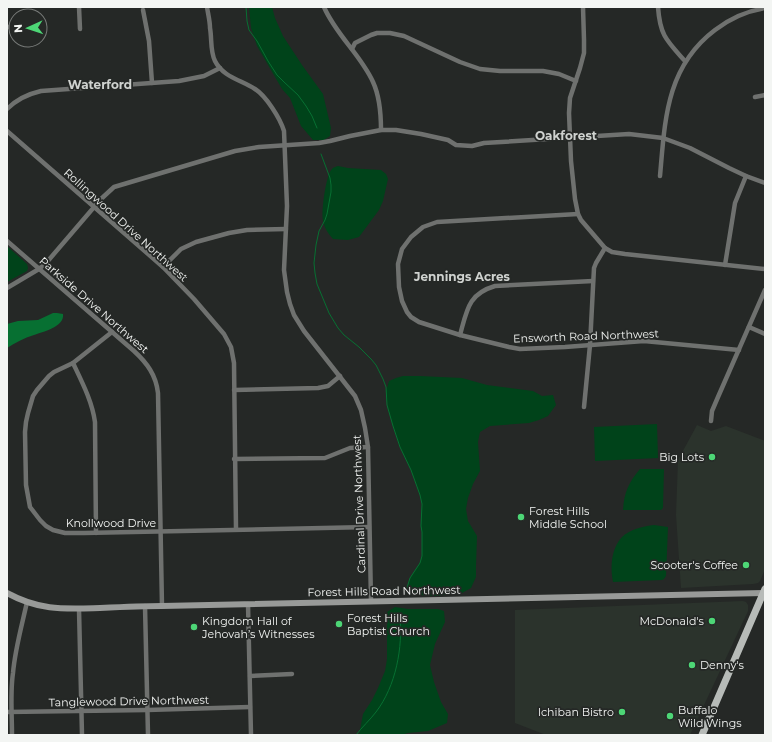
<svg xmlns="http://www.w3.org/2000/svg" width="772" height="742" viewBox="0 0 772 742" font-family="Montserrat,sans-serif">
	<rect width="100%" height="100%" fill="#252826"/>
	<g fill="#2b332c">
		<path d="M697,425L711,431L726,426L765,441V569L760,581L758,583L753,584L681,588L676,515L678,460Z"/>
		<path d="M743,601L746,602L748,605V611L690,735H546L515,723V610Z"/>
	</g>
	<g fill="#00431a">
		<path d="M249,7H272L275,18L283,36L302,65L323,94L331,128L330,136L324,140H313L301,126L290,98L282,89L257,46L251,28Z"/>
		<path d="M338,166L348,168L381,170L386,174L388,179L383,201L379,210L359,237L348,240L333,239C328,233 324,228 323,220C321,212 326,174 332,169C333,167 336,167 338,166Z"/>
		<path d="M7,246L27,264L28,268L27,271L7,282Z"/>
		<path d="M403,376H420L462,378L487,385L533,391L542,396L553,395L556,405L548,416L539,420L529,423L490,426L480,432L478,442L480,471L473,484L468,498L466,509L468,521L477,536L476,566V577L471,588L462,593L434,596L406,594L410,578L420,563L422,556V533L421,526L422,504L420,495L411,470L400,447L393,426L388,408L386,391L389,381L396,378Z"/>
		<path d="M657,424L658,458L595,461L594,427Z"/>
		<path d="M640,469H664L663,508L661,510H623C624,492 629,482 640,469Z"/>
		<path d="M654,525L668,527L666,576L664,579L662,580L613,582C610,567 611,549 622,537C630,529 644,526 654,525Z"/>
		<path d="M395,607L408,609H438L444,611L445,622L435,644L430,665L434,682L441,702L448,714L447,723L428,731L408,733L401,735H359L363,714L372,700L378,688L385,671L387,659V612Z"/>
	</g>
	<path fill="#077032" d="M53,313H57L63,314C65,327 42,332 34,335C24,338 15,343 7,348V324L18,321L38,320Z"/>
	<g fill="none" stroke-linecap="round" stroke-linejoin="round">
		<g stroke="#077032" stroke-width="1">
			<path d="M246,7L247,21L249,30L257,41L268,61L277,75L284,82L298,95L306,106L312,116L317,128"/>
			<path d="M321,154L330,178L331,185V192L327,214L325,220L319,231L316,245L314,263L315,273L317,284L329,313L338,328L344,335L359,347L371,359L376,365L383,379L386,387L387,405L393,426L400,447L411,470L420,495L422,504L421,526L422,532V556L420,563L410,578L406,591"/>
			<path d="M356,735C362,727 370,720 376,712C396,686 403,647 400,616"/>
		</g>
		<g stroke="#6f716f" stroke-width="4.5">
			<path d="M79,7L80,29"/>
			<path d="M207,7C208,14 210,21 210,28C212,39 210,51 215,61C223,77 241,80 255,89C266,96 280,118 284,131L287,206L284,270L287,292L290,304L294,315L304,331L355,396L361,410L365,428L368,447L371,601"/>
			<path d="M324,7C336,35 361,55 373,82C380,97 381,114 381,130"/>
			<path d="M583,7L584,40V53L580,68L570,98L569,113L571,161L575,199L578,214L581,220L605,248L596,263L594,268L590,345L584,407"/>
			<path d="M658,7C660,36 667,41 685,61"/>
			<path d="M143,10L149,41L152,83"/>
			<path d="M7,27H11L16,22"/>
			<path d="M352,49L355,43L371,35L377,33H390L404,36L460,62L480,69L500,71H543L559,74L576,81"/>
			<path d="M755,97L765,95"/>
			<path d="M7,109C17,99 28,94 41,91L179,81L204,76L220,68"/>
			<path d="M7,131L163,267L194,299L224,334L231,347L234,363L236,529"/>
			<path d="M660,176C665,120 666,67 715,30C729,19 747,11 765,8"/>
			<path d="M578,214L437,222L423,227L411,237L402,249L398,264L399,287L402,301L407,312L411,317L419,322L460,335L509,347L520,349L565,347L644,341L739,350"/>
			<path d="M7,241L134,351C147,363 156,375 158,393L162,606"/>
			<path d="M605,248L612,252L625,254L765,269"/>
			<path d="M725,265L735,203L746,176"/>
			<path d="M163,267L181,249L196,242L229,233L247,230L286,229"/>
			<path d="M7,288L39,269L47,262L101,199L114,187L235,151L259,147L319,143L330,141L350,136L381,130H396L421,134L448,140L456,145L472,146L484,143L629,134L663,138L690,148L729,168L746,176L765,183"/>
			<path d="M749,327L765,334"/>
			<path d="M112,332L73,363L54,372L49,376L37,390L33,396L28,413L26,422L25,432L26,485L30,507L40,520L46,526L53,530L65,533H84L369,527"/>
			<path d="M460,335C467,310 468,294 495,286L593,281"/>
			<path d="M73,363C82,382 92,401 95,422L96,533"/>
			<path d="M234,390L318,388L328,386L340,376"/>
			<path d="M711,421L712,411L718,397L765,290"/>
			<path d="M234,459L325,458L350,448L368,447"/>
			<path d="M248,604L251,735"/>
			<path d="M145,606L148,735"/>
			<path d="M79,609L82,735"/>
			<path d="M250,676L292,674"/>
			<path d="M7,712L147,710L250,707"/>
			<path d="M12,735C12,714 10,693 13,673C15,649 22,625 27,602"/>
		</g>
		<path stroke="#989a98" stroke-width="6" d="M7,593C40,611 64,609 100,608C121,607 142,606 162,606L765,593"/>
		<path stroke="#b7bbb8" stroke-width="7" d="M702,735L765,589"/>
	</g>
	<g fill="#4dd676" stroke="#252826" stroke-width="1.5">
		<circle cx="712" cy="457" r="4"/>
		<circle cx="521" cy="517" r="4"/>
		<circle cx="746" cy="565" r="4"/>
		<circle cx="712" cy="621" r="4"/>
		<circle cx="339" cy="624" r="4"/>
		<circle cx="194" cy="627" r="4"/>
		<circle cx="692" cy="665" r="4"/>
		<circle cx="622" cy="712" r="4"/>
		<circle cx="670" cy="716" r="4"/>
	</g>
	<g text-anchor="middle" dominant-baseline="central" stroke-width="3.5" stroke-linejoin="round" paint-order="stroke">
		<g font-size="11" fill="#f3f5f3" stroke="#252826">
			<text transform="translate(126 225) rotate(42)">Rollingwood Drive Northwest</text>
			<text transform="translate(94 305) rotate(41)">Parkside Drive Northwest</text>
			<text transform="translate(586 336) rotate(-2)">Ensworth Road Northwest</text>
			<text transform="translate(359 504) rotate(-92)">Cardinal Drive Northwest</text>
			<text x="111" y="523">Knollwood Drive</text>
			<text transform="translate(384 591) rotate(-1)">Forest Hills Road Northwest</text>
			<text transform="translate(129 701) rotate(-1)">Tanglewood Drive Northwest</text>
		</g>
		<g font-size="11" fill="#f3f5f3" stroke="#252826" text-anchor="start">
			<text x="704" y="457" text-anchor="end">Big Lots</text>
			<text x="529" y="511">Forest Hills<tspan x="529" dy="13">Middle School</tspan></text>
			<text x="738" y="565" text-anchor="end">Scooter's Coffee</text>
			<text x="347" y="618">Forest Hills<tspan x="347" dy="13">Baptist Church</tspan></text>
			<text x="202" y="621">Kingdom Hall of<tspan x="202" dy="13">Jehovah’s Witnesses</tspan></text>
			<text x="704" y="621" text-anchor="end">McDonald's</text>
			<text x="700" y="665">Denny's</text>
			<text x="678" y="710">Buffalo<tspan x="678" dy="13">Wild Wings</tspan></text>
			<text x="614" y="712" text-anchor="end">Ichiban Bistro</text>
		</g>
		<g font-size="12" font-weight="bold" fill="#cfd2cf" stroke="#252826">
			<text x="100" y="84">Waterford</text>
			<text x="566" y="135">Oakforest</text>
			<text x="462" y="276">Jennings Acres</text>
		</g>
	</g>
	<rect width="772" height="742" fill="none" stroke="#f3f5f3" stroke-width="16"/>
	<g transform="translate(28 28) rotate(267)"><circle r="19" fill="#252826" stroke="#777a78"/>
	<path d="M0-3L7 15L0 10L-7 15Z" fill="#4dd676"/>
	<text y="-6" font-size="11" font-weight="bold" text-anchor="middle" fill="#f3f5f3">N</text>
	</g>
</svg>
